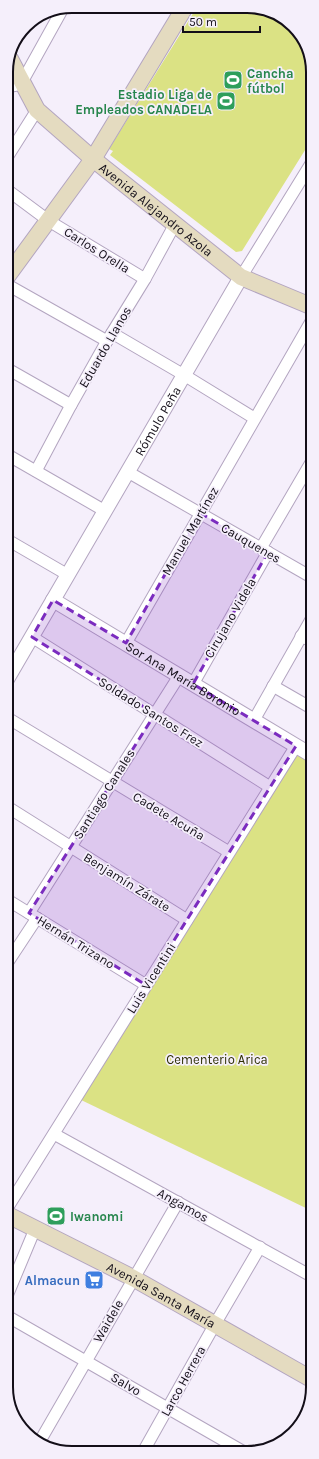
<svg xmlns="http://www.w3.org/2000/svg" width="319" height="1459" viewBox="0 0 319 1459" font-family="Karla,sans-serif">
	<rect width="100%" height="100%" fill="#f5effb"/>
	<g fill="#dbe284">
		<path d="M197,7L264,8L297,29L312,63V139L242,251L236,252L110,155L113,151L109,149Z"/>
		<path d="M296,753L313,763L312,1211L79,1099Z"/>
	</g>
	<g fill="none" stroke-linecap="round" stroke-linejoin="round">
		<defs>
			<g id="minor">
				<path d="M6,87L17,85L22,82L62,10"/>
				<path d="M6,159L37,110"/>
				<path d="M6,189L49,221L145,279"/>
				<path d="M241,277L312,162"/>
				<path d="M6,284L107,341"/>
				<path d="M112,333L184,375L254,418"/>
				<path d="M6,368L71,405"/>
				<path d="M6,454L105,511"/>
				<path d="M36,471L71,405L107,341L145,279L175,224"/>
				<path d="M128,472L313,578"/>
				<path d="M6,539L68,575"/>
				<path d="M261,548L313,459"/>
				<path d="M301,636L313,642"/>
				<path d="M32,637L270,787"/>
				<path d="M126,643L313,318"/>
				<path d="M193,684L268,552"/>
				<path d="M273,686L313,709"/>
				<path d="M6,717L229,852"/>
				<path d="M254,720L313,616"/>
				<path d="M6,806L187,920"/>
				<path d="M6,899L146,985"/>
				<path d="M29,913L179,676"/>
				<path d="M6,965L37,918"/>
				<path d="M54,1134L313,1277"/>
				<path d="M6,1210L296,746"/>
				<path d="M7,1296L35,1229"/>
				<path d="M7,1316L244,1452"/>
				<path d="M40,1441L178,1202"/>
				<path d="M143,1452L215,1324L260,1247"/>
			</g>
			<g id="tertiary">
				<path id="s1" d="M53,600L313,756"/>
				<path id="s2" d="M6,681L241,277"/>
			</g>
			<g id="secondary">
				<path id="s3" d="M10,59L37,110L93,159L241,277L313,307"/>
				<path d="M6,278L93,159L185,7"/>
				<path id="s4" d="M6,1214L133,1278L313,1380"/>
			</g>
		</defs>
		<use href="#minor" stroke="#b3a5c0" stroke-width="13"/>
		<use href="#tertiary" stroke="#b3a5c0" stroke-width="16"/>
		<use href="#secondary" stroke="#b3a5c0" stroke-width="18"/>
		<use href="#minor" stroke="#fff" stroke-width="11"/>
		<use href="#tertiary" stroke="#fff" stroke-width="14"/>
		<use href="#secondary" stroke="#e4dbc0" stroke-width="16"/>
	</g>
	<path fill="#7b2cbf" fill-opacity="0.2" stroke="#7b2cbf" stroke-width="3" stroke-dasharray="8 5" stroke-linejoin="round" d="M200,513L268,552L193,684L296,746L146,985L29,913L155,714L32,637L53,600L126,643Z"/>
	<defs>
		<symbol id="stadium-square" viewBox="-11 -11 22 22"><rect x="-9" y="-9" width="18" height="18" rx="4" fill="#2e9e5b" stroke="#f5effb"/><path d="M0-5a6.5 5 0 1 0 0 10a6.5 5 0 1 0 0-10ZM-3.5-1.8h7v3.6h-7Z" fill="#fff"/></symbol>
		<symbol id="supermarket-square" viewBox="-11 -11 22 22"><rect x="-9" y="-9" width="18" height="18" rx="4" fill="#3f7fe0" stroke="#f5effb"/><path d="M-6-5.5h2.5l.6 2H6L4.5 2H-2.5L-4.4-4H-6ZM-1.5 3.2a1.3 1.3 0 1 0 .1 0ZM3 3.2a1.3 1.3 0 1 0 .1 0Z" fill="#fff"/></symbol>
	</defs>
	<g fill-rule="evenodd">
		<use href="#stadium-square" x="222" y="69" width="22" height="22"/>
		<use href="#stadium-square" x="215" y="90" width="22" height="22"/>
		<use href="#stadium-square" x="45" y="1205" width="22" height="22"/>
		<use href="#supermarket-square" x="83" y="1269" width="22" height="22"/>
	</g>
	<g text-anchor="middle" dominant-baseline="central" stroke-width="3.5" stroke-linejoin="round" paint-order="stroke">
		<g font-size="13" font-weight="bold" fill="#27864d" stroke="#f5effb" text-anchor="start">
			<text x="247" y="73">Cancha<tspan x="247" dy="15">fútbol</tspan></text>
			<text x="212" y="94" text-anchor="end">Estadio Liga de<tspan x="212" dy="15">Empleados CANADELA</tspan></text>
			<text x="70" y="1216">Iwanomi</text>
		</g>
		<g font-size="13" fill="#130e18" stroke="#f5effb">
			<text stroke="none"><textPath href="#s3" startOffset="213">Avenida Alejandro Azola</textPath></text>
			<text transform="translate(97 250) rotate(32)">Carlos Orella</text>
			<text transform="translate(105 347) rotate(-60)">Eduardo Llanos</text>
			<text stroke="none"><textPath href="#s2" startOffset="301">Rómulo Peña</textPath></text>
			<text transform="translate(190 531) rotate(-60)">Manuel Martínez</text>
			<text transform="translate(251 543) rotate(30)">Cauquenes</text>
			<text transform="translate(230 618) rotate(-60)">Cirujano Videla</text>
			<text stroke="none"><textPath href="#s1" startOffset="152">Sor Ana María Boronio</textPath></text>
			<text transform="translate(151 712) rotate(32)">Soldado Santos Frez</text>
			<text transform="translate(104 794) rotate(-58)">Santiago Canales</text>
			<text transform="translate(169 816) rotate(31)">Cadete Acuña</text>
			<text transform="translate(127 882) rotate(32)">Benjamín Zárate</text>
			<text transform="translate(76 942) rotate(32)">Hernán Trizano</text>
			<text transform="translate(151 978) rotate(-58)">Luis Vicentini</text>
			<text transform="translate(183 1205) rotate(29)">Angamos</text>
			<text stroke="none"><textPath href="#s4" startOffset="175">Avenida Santa María</textPath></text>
			<text transform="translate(108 1321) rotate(-60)">Waidele</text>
			<text transform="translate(183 1381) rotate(-61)">Larco Herrera</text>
			<text transform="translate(126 1384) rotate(30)">Salvo</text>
		</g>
		<g font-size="13" fill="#2f3105" stroke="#f5effb">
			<text x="217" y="1059">Cementerio Arica</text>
		</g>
		<g font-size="13" font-weight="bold" fill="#366cbe" stroke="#f5effb" text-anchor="end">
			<text x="80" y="1280">Almacun</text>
		</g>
	</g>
	<path d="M0 0H319V1459H0ZM72 13H247A59 59 0 0 1 306 72V1387A59 59 0 0 1 247 1446H72A59 59 0 0 1 13 1387V72A59 59 0 0 1 72 13Z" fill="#f5effb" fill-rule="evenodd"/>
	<path fill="none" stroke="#130e18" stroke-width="2" d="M72 13H247A59 59 0 0 1 306 72V1387A59 59 0 0 1 247 1446H72A59 59 0 0 1 13 1387V72A59 59 0 0 1 72 13Z"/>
	<path d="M183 26v6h77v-6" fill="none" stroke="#130e18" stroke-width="2"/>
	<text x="189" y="26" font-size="12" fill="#130e18" stroke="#f5effb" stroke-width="3" paint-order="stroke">50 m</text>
</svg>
